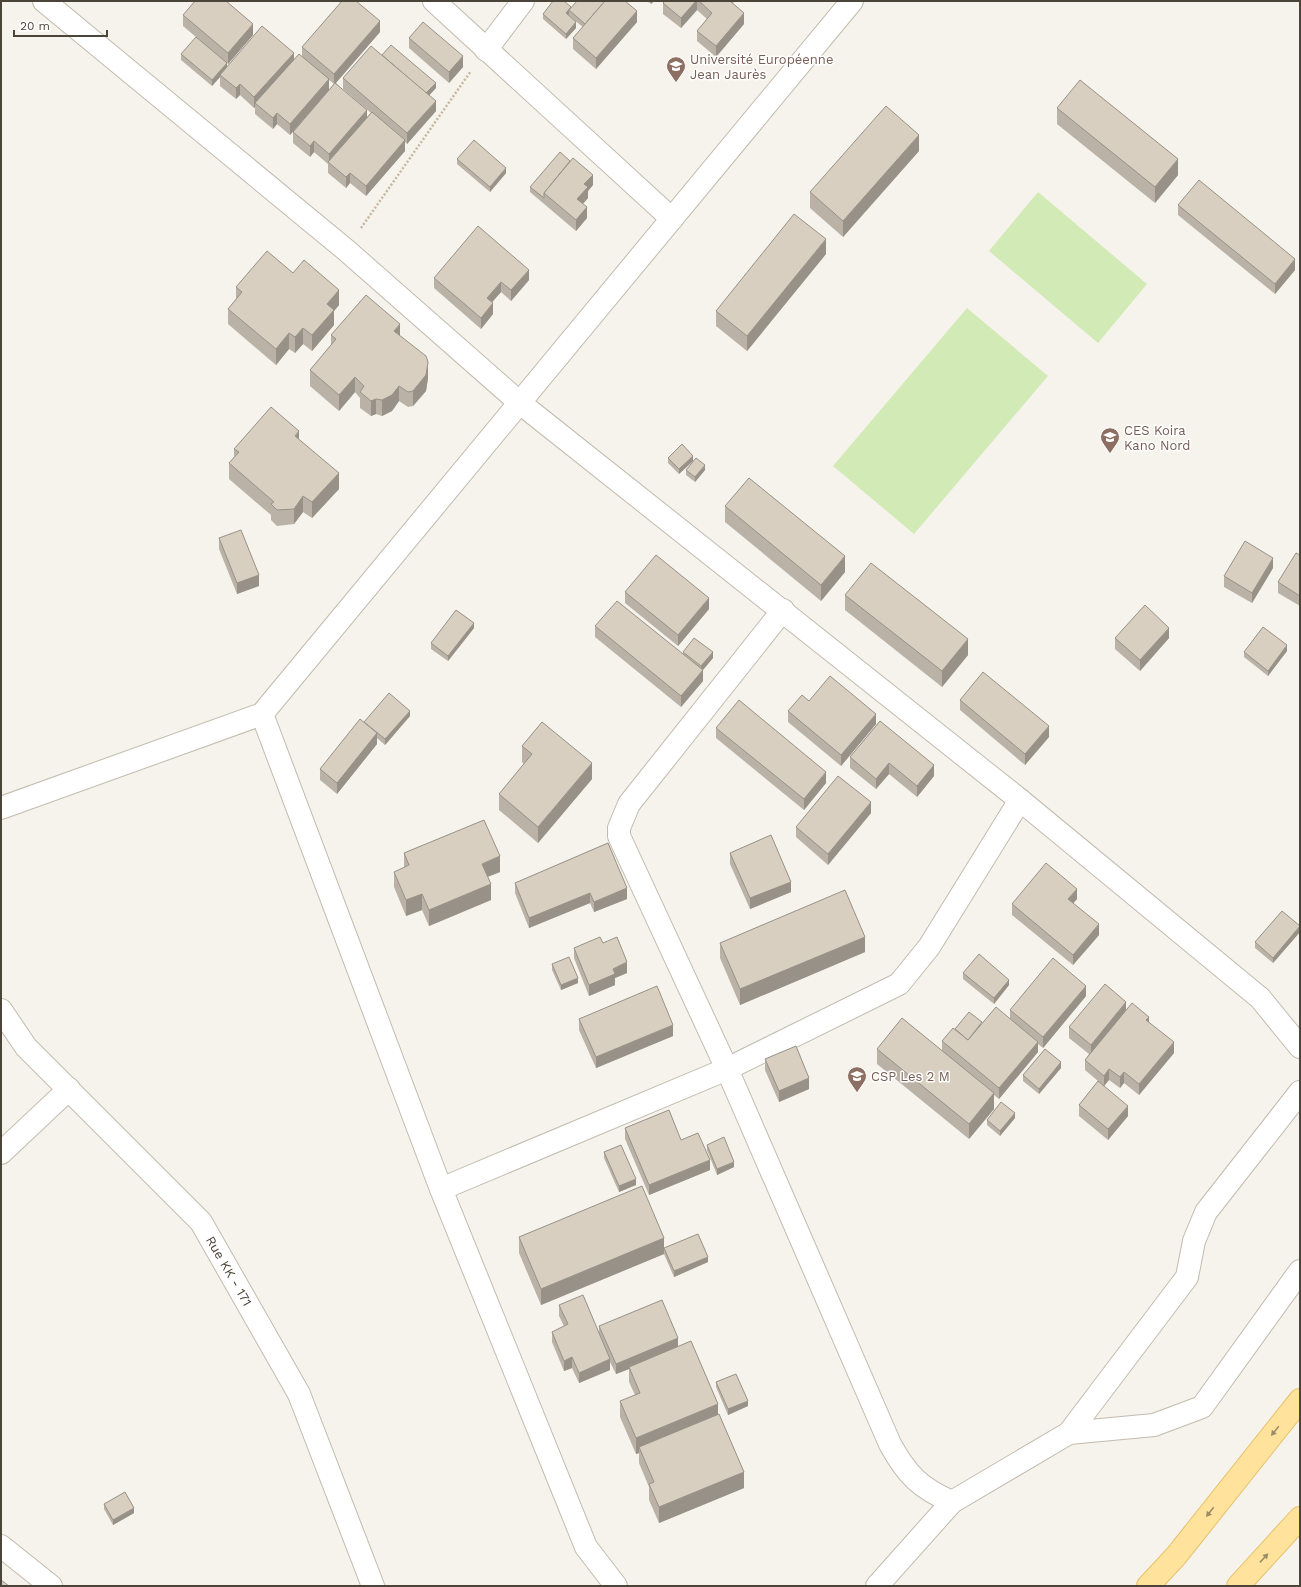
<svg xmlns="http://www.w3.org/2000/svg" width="1301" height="1587" viewBox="0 0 1301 1587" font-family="'Work Sans',sans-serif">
	<rect width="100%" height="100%" fill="#f6f3ec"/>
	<g fill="#d2eab5">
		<path d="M1038,192L1147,284L1098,343L989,251Z"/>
		<path d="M967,308L1048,376L914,534L833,466Z"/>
	</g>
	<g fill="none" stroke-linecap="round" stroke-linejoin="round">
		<defs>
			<g id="street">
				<path d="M44,1L346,250L520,403L1020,800L1260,998L1300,1047"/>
				<path d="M434,1L672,219"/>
				<path d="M486,50L523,1"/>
				<path d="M783,610L629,804L619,828V836L727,1069L890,1444C907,1475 920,1488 952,1502"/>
				<path d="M262,714L441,1189L586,1547L616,1586"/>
				<path d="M1,808L262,714L852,1"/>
				<path d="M1,1010L26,1047L201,1222L299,1394L373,1586"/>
				<path d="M1,1153L69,1089"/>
				<path d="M441,1189L727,1069L899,984L929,947L1020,800"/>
				<path d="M1069,1433L1187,1277L1194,1241L1206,1212L1300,1092"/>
				<path d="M1,1546L51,1586"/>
				<path d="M877,1586L952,1502L1069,1433L1154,1425L1202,1407L1300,1271"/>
			</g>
			<g id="primary">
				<path d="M1148,1586L1176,1556L1300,1400"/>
				<path d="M1238,1586L1300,1518"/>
			</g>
		</defs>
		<use href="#street" stroke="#c2bbae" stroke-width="24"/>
		<use href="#primary" stroke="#e6c16a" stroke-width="24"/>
		<path stroke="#c4b79f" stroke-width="2.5" stroke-dasharray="2 2" stroke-linecap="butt" d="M361,228L471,71"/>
		<use href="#street" stroke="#fff" stroke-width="22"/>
		<use href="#primary" stroke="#ffe39c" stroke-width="22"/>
	</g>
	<g fill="#bab2a6">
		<path d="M647,1H654L651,4Z"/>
		<path d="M665,1H734L733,4L744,24L716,57L697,41V31L707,19L697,10L681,28L663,14V3Z"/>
		<path d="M571,9L637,22L596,69L573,49V38L583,27L569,16V14L568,15L576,28L566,39L543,19V14Z"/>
		<path d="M183,15L253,35L228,64L183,26Z"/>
		<path d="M380,32L336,83L367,117L371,113L343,89V78L382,55L436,88L429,95L436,111L407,144L405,142V151L366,196L350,183L346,188L328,173V164L314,152L310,157L293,143V132L334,84L329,80V90L290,135L277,124L273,129L255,114V107L254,108L240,95L236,99L220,86V77L212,86L181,60V54L227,67L294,59L302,57V47Z"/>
		<path d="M409,38L463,67L449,83L409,48Z"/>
		<path d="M1057,108L1178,175L1155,203L1057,124Z"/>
		<path d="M919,151L843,237L810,208V192Z"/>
		<path d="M457,159L506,173L490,192L457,164Z"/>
		<path d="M570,161L593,185L588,191V198L583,204L587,218L576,231L530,192V187Z"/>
		<path d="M1178,205L1295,270L1275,294L1178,215Z"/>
		<path d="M826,254L747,351L716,326V311Z"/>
		<path d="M293,273L339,305L334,311V325L312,351L303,344L295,353L289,349L276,365L228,324V309L236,299V287Z"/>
		<path d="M434,278L529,280L511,301L501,292L492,302L493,314L481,329L434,288Z"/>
		<path d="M331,335L400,336L428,378L426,391L413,406L408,407L399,401L392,411L382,416L376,414L371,416L360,408V398L355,392L339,411L310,386V370L331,345Z"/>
		<path d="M299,440L339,489L312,518L303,512L294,524L277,526L271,520V515L229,479V463L234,457V449Z"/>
		<path d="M668,458L693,461L679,474L668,463Z"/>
		<path d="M686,470H705L695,482L686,475Z"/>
		<path d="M725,506L845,572L821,601L725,522Z"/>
		<path d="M219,538L259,586L237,594L219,549Z"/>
		<path d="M1300,555V606L1278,593V582Z"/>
		<path d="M1273,568L1252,603L1224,587V576Z"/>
		<path d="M625,592L709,609L678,646L625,603Z"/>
		<path d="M845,595L968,655L942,687L845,610Z"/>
		<path d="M595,626L683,654V652L713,658L703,670V681L681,707L595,637Z"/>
		<path d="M474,628L448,661L431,649V643Z"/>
		<path d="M1115,638H1169L1140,671L1115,649Z"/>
		<path d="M1287,651L1268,676L1244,657V652Z"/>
		<path d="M960,700L1049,737L1025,765L960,710Z"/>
		<path d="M809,701L876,724L841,766L788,722V711Z"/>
		<path d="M410,716L385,745L377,738V744L337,794L320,780V769L364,722Z"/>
		<path d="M880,721L934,776L917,797L889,774L876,789L850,768V757Z"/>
		<path d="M716,728L826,783L804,810L716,738Z"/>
		<path d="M522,746L592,779L538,843L499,810V794L524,764L522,762Z"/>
		<path d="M871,813L828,865L796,837V827Z"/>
		<path d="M608,843L627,899L594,912L590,903L529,928L515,893V883Z"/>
		<path d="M404,853L500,872L487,877L491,900L429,926L422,910L406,916L394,887V872L404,868Z"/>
		<path d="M730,853L791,892L750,909L730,864Z"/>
		<path d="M1077,899L1073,903L1099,935L1073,965L1012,915V904Z"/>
		<path d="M1300,932L1273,963L1255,948V942Z"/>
		<path d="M603,943L627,973L615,978V985L589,996L574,958V948Z"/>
		<path d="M720,943L865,952L740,1005L720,958Z"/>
		<path d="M552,964L578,983L561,990L552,970Z"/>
		<path d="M963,973L1009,985L994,1004L963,979Z"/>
		<path d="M1086,996L1043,1048L1038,1044V1052L999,1099L994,1095V1109L969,1139L877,1064V1049L942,1051V1041L955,1029L1010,1019V1010Z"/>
		<path d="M1126,1010L1149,1022L1174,1053L1139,1095L1124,1083L1120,1088L1109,1080L1104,1086L1128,1116L1108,1140L1079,1116V1105L1098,1081L1085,1070V1060L1089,1054L1069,1038V1027Z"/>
		<path d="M579,1019L673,1036L596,1068L579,1030Z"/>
		<path d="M765,1059L809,1089L779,1102L765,1070Z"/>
		<path d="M1061,1068L1039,1094L1023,1081V1075Z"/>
		<path d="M1015,1118L1000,1136L987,1125V1120Z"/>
		<path d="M625,1128L681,1140L710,1170L649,1195L625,1139Z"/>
		<path d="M707,1145L734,1167L717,1175L707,1150Z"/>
		<path d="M604,1152L636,1185L619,1192L604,1158Z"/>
		<path d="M519,1237L664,1248L708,1262L674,1277L664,1254L541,1305L519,1253Z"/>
		<path d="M559,1305L599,1333V1326L678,1347L718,1414L744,1488L659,1523L649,1500V1487L639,1463V1453L636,1454L620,1417V1401L635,1395L629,1382V1369L616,1374L610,1362V1370L579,1383L572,1368L564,1371L552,1342V1332L564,1326L559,1316Z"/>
		<path d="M716,1382L748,1406L728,1415L716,1387Z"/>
		<path d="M104,1504L134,1513L113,1525L104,1509Z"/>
	</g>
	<g fill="#979187">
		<path d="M651,1H654L651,4Z"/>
		<path d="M696,1H697V10L681,28V18Z"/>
		<path d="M571,7V11L569,10V14L566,18V13Z"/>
		<path d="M637,11V22L596,69V58Z"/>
		<path d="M744,13V24L716,57V46Z"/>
		<path d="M380,21V32L334,85V74Z"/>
		<path d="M576,22V28L566,39V34Z"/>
		<path d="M253,24V35L228,64V53Z"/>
		<path d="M294,53V63L255,103V107L254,108V97Z"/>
		<path d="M463,56V67L449,83V72Z"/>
		<path d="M227,63V69L220,75V77L212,86V80Z"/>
		<path d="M329,79V90L290,135V124Z"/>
		<path d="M436,83V88L423,102V96Z"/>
		<path d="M240,84V95L236,99V88Z"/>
		<path d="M436,101V111L407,144V133Z"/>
		<path d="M367,110V121L329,163V154Z"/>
		<path d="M277,113V124L273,129V118Z"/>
		<path d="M919,135V151L843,237V221Z"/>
		<path d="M405,140V151L366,196V186Z"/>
		<path d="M314,141V152L310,157V146Z"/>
		<path d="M1178,159V175L1155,203V187Z"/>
		<path d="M506,168V173L490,192V187Z"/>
		<path d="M350,173V183L346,188V177Z"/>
		<path d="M593,175V185L588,191V198L577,210V199L584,184Z"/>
		<path d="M587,207V218L576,231V220Z"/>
		<path d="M826,239V254L747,351V336Z"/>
		<path d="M1295,259V270L1275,294V284Z"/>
		<path d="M529,270V280L511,301V290Z"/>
		<path d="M501,282V292L487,308V298Z"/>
		<path d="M339,290V305L334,311V325L312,351V335L327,304Z"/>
		<path d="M493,303V314L481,329V318Z"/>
		<path d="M400,324V339L394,331Z"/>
		<path d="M303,328V344L295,353V337Z"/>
		<path d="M289,333V349L276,365V349Z"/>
		<path d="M428,362V378L426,391L413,406V391Z"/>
		<path d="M355,377V392L339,411V395Z"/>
		<path d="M399,386V401L392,411L382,416V400Z"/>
		<path d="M376,399V414L371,416V401Z"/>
		<path d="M299,431V447L295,436Z"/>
		<path d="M693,456V461L679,474V469Z"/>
		<path d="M705,465V470L695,482V477Z"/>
		<path d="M339,473V489L312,518V502Z"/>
		<path d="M303,496V512L294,524V509Z"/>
		<path d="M845,556V572L821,601V585Z"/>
		<path d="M1273,558V568L1252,603V593Z"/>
		<path d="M259,575V586L237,594V583Z"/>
		<path d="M709,598V609L678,646V635Z"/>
		<path d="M474,623V628L448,661V656Z"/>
		<path d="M1169,628V638L1140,671V660Z"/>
		<path d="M968,639V655L942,687V671Z"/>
		<path d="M1287,645V651L1268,676V671Z"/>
		<path d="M713,652V658L701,672V666Z"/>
		<path d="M703,670V681L681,707V696Z"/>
		<path d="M410,711V716L385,745V739Z"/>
		<path d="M876,714V724L841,766V755Z"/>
		<path d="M1049,726V737L1025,765V754Z"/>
		<path d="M377,733V744L337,794V783Z"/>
		<path d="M592,763V779L538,843V827Z"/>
		<path d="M889,763V774L876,789V779Z"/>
		<path d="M934,765V776L917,797V786Z"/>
		<path d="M826,772V783L804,810V799Z"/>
		<path d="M871,802V813L828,865V854Z"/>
		<path d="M500,856V872L482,879V864Z"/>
		<path d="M791,882V892L750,909V898Z"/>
		<path d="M491,884V900L429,926V910Z"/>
		<path d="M627,888V899L594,912V902Z"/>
		<path d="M1077,889V899L1068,909V899Z"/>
		<path d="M590,893V903L529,928V918Z"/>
		<path d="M422,894V910L406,916V900Z"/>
		<path d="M1099,924V935L1073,965V955Z"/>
		<path d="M1300,926V932L1273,963V958Z"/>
		<path d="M865,937V952L740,1005V989Z"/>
		<path d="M627,962V973L615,978V985L589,996V985L613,969Z"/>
		<path d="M578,978V983L561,990V985Z"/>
		<path d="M1009,980V985L994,1004V998Z"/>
		<path d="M1086,986V996L1043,1048V1037Z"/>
		<path d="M1126,1002V1013L1091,1056V1045Z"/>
		<path d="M1149,1017V1027L1146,1020Z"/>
		<path d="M673,1025V1036L596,1068V1057Z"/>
		<path d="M1038,1042V1052L999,1099V1088Z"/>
		<path d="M1174,1042V1053L1139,1095V1084Z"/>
		<path d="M1061,1062V1068L1039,1094V1089Z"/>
		<path d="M1109,1069V1080L1104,1086V1076Z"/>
		<path d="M1124,1072V1083L1120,1088V1077Z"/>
		<path d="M809,1078V1089L779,1102V1091Z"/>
		<path d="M994,1093V1109L969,1139V1124Z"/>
		<path d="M1128,1106V1116L1108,1140V1129Z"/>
		<path d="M1015,1113V1118L1000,1136V1131Z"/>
		<path d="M710,1160V1170L649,1195V1185Z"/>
		<path d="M734,1162V1167L717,1175V1169Z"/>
		<path d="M636,1179V1185L619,1192V1186Z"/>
		<path d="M664,1238V1254L541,1305V1289Z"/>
		<path d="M708,1257V1262L674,1277V1271Z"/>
		<path d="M678,1338V1348L629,1367V1369L616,1374V1364Z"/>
		<path d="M572,1357V1368L564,1371V1361Z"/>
		<path d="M610,1359V1370L579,1383V1373Z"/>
		<path d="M748,1401V1406L728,1415V1409Z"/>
		<path d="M718,1404V1419L639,1447V1453L636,1454V1438Z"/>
		<path d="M744,1472V1488L659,1523V1507Z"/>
		<path d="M134,1508V1513L113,1525V1520Z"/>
	</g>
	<g fill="#d8cfc1" stroke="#979187">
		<path d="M195,1H226L253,24L228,53L183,15Z"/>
		<path d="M342,1H356L380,21L334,74L302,47Z"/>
		<path d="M553,1H564L571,7L566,13L576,22L566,34L543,14Z"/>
		<path d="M577,1H605L585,24L569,10Z"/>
		<path d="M605,1H625L637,11L596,58L573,38Z"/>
		<path d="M665,1H696L681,18L663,3Z"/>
		<path d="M699,1H730L744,13L716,46L697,31L712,13Z"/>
		<path d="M423,22L463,56L449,72L409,38Z"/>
		<path d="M262,26L294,53L254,97L240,84L236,88L220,75Z"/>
		<path d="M196,37L227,63L212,80L181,54Z"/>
		<path d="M391,45L436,83L426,93L382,55Z"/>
		<path d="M371,46L436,101L407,133L343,78Z"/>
		<path d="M299,54L329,79L290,124L277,113L273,118L255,103Z"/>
		<path d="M1080,80L1178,159L1155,187L1057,108Z"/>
		<path d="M335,83L367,110L329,154L314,141L310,146L293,132Z"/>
		<path d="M886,106L919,135L843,221L810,192Z"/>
		<path d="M372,112L405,140L366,186L350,173L346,177L328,162Z"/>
		<path d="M474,140L506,168L490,187L457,159Z"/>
		<path d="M560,152L570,161L544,193V198L530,187Z"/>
		<path d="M573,158L593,175L584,184L588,187L577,199L587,207L576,220L544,193Z"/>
		<path d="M1199,180L1295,259L1275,284L1178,205Z"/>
		<path d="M794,214L826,239L747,336L716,311Z"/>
		<path d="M478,226L529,270L511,290L501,282L487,298L493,303L481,318L434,278Z"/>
		<path d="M267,251L293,273L304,260L339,290L327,304L334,310L312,335L303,328L295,337L289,333L276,349L228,309L242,292L236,287Z"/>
		<path d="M366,295L400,324L394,331L426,356L428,362L426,375L413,391L408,392L399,386L392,395L382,400L376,399L371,401L360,392L364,386L355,377L339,395L310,370L336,339L331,335Z"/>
		<path d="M271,407L299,431L295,436L339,473L312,502L303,496L294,509L277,510L271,504L274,502L229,463L239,452L234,449Z"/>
		<path d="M682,444L693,456L679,469L668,458Z"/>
		<path d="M696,458L705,465L695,477L686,470Z"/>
		<path d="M749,478L845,556L821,585L725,506Z"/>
		<path d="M241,530L259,575L237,583L219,538Z"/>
		<path d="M1245,541L1273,558L1252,593L1224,576Z"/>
		<path d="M1296,553L1300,555V596L1278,582Z"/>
		<path d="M656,555L709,598L678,635L625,592Z"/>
		<path d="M871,563L968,639L942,671L845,595Z"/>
		<path d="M617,601L703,670L681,696L595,626Z"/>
		<path d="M1145,605L1169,628L1140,660L1115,638Z"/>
		<path d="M456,610L474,623L448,656L431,643Z"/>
		<path d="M1263,627L1287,645L1268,671L1244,652Z"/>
		<path d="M694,638L713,652L701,666L683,652Z"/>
		<path d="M983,672L1049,726L1025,754L960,700Z"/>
		<path d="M830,676L876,714L841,755L788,711L802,695L809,701Z"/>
		<path d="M389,693L410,711L385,739L364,722Z"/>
		<path d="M739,700L826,772L804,799L716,728Z"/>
		<path d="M360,719L377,733L337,783L320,769Z"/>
		<path d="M880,721L934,765L917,786L889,763L876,779L850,757Z"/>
		<path d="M542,722L592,763L538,827L499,794L532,754L522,746Z"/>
		<path d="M838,776L871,802L828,854L796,827Z"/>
		<path d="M484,820L500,856L482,864L491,884L429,910L422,894L406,900L394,872L409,865L404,853Z"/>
		<path d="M771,835L791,882L750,898L730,853Z"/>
		<path d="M608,843L627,888L594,902L590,893L529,918L515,883Z"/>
		<path d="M1046,863L1077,889L1068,899L1099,924L1073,955L1012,904Z"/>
		<path d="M845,890L865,937L740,989L720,943Z"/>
		<path d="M1282,911L1300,926L1273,958L1255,942Z"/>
		<path d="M600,937L603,943L617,937L627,962L613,969L615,974L589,985L574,948Z"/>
		<path d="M979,954L1009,980L994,998L963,973Z"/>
		<path d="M569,957L578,978L561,985L552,964Z"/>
		<path d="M1053,958L1086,986L1043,1037L1010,1010Z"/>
		<path d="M1105,984L1126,1002L1091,1045L1069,1027Z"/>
		<path d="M657,986L673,1025L596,1057L579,1019Z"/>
		<path d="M1132,1003L1149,1017L1146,1020L1174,1042L1139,1084L1124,1072L1120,1077L1109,1069L1104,1076L1085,1060Z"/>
		<path d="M996,1007L1038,1042L999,1088L942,1041L953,1028L968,1040Z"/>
		<path d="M969,1012L982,1022L968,1040L955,1029Z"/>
		<path d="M902,1018L994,1093L969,1124L877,1049Z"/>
		<path d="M796,1046L809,1078L779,1091L765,1059Z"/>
		<path d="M1045,1049L1061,1062L1039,1089L1023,1075Z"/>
		<path d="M1098,1081L1128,1106L1108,1129L1079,1105Z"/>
		<path d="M1001,1102L1015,1113L1000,1131L987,1120Z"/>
		<path d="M669,1110L681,1140L698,1133L710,1160L649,1185L625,1128Z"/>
		<path d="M724,1137L734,1162L717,1169L707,1145Z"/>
		<path d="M621,1145L636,1179L619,1186L604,1152Z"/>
		<path d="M642,1186L664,1238L541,1289L519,1237Z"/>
		<path d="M698,1234L708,1257L674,1271L664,1248Z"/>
		<path d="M583,1295L610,1359L579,1373L572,1357L564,1361L552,1332L568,1324L559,1305Z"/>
		<path d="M662,1300L678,1338L616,1364L599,1326Z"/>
		<path d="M691,1341L718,1404L636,1438L620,1401L640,1393L629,1367Z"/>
		<path d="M736,1374L748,1401L728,1409L716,1382Z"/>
		<path d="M719,1414L744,1472L659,1507L649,1484L654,1482L639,1447Z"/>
		<path d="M125,1492L134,1508L113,1520L104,1504Z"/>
		<path d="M1,1580L9,1586H1Z"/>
	</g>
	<defs><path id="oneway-solid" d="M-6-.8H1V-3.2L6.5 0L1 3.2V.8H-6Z"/></defs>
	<g fill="#9c8c66">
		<use href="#oneway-solid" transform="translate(1275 1431) rotate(129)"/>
		<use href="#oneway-solid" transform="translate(1210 1512) rotate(128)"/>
		<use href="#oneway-solid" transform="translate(1264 1558) rotate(-47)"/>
	</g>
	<defs>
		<symbol id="university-pin" viewBox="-11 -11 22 30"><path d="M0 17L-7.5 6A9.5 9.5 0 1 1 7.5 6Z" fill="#8d6e63" stroke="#fff"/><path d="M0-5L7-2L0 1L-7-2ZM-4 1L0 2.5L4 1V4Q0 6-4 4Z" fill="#fff"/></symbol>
		<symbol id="school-pin" viewBox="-11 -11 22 30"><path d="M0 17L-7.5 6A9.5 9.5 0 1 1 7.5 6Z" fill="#8d6e63" stroke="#fff"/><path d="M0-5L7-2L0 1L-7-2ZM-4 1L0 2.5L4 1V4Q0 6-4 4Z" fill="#fff"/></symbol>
	</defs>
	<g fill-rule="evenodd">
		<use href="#university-pin" x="665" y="55" width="22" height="30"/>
		<use href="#school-pin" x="1099" y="426" width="22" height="30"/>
		<use href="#school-pin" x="846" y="1065" width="22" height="30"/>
	</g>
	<g text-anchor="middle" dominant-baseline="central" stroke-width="3" stroke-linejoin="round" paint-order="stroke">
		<g font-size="13" fill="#785e54" stroke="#fff" text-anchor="start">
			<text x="690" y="59">Université Européenne<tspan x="690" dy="15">Jean Jaurès</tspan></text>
			<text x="1124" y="430">CES Koira<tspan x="1124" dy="15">Kano Nord</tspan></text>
			<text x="871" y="1076">CSP Les 2 M</text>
		</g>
		<g font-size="13" fill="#4b4439" stroke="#fff">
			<text transform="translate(229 1271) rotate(60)">Rue KK - 171</text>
		</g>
	</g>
	<rect width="1301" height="1587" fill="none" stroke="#4b4439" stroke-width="4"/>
	<path d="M14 30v6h93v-6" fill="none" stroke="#4b4439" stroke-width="2"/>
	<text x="20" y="30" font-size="12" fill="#4b4439" stroke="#ffffff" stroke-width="3" paint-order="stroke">20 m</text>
</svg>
